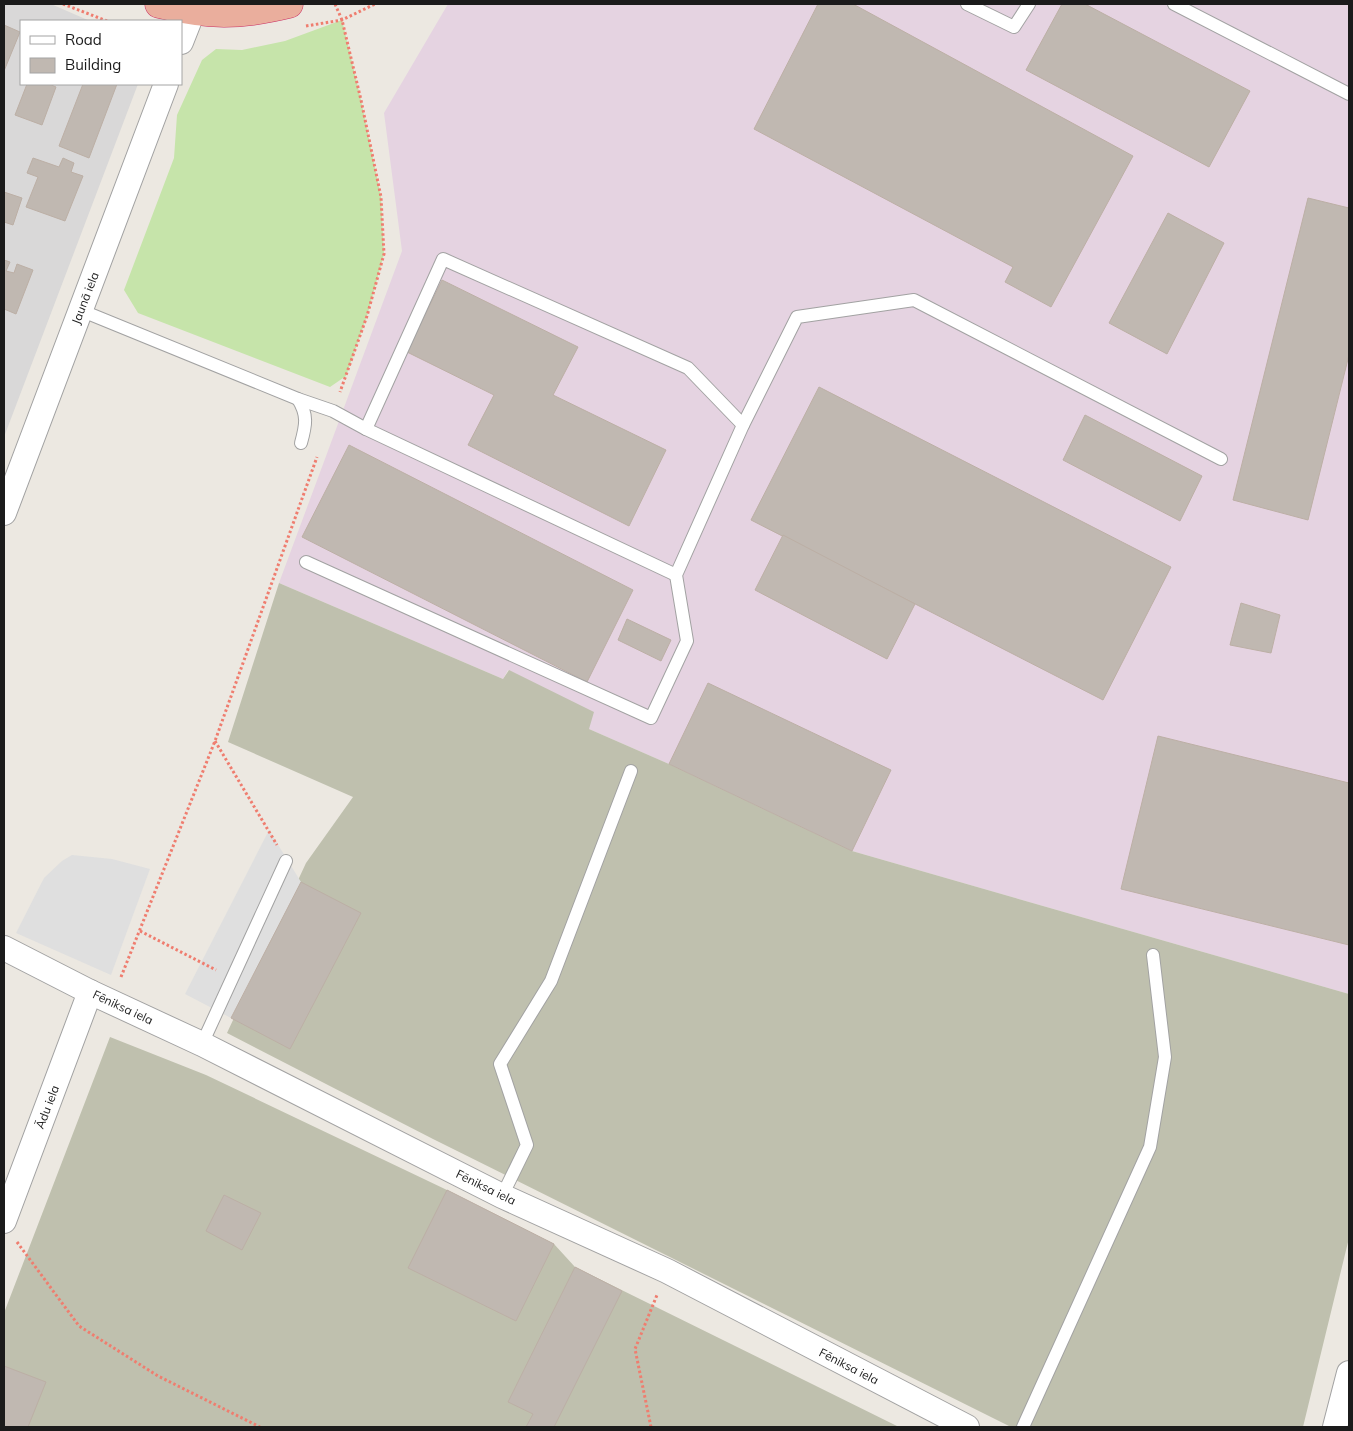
<svg xmlns="http://www.w3.org/2000/svg" width="1353" height="1431" viewBox="0 0 1353 1431" font-family="Mulish,sans-serif">
	<rect width="100%" height="100%" fill="#ece8e1"/>
	<path fill="#d9d8d8" d="M4,4H51L90,21H21V84H138L4,437Z"/>
	<path fill="#e5d3e1" d="M448,4H1349V994L852,851L669,764L589,729L508,670L503,679L279,583L402,251L384,113Z"/>
	<g fill="#bfc0ae">
		<path d="M279,583L503,679L509,670L594,712L589,729L669,764L852,851L1349,994V1238L1303,1427H1011L433,1139L227,1033L306,863L353,797L228,742Z"/>
		<path d="M110,1037L206,1075L447,1190L554,1244L575,1267L899,1427H4V1313Z"/>
	</g>
	<path fill="#c6e4aa" d="M342,20L361,100L381,197L384,254L367,316L346,376L330,387L138,313L124,290L174,158L177,115L202,60L216,49L242,50L285,41Z"/>
	<g fill="#dfdfdf">
		<path d="M269,830L301,882L231,1018L185,994Z"/>
		<path d="M72,855L112,859L150,869L111,975L16,933L44,878L62,861Z"/>
	</g>
	<g fill="#c0b8b1" stroke="#bcafa5">
		<path d="M818,4H853L1133,156L1051,307L1005,282L1013,267L754,129Z"/>
		<path d="M1062,4H1085L1250,91L1209,167L1026,70Z"/>
		<path d="M4,25L20,32L4,71Z"/>
		<path d="M27,84H49L56,87L42,125L15,115Z"/>
		<path d="M83,84H117L89,158L59,146Z"/>
		<path d="M33,158L59,167L63,158L74,163L71,172L83,176L65,221L26,207L38,177L27,173Z"/>
		<path d="M4,192L22,198L13,225L4,222Z"/>
		<path d="M1308,198L1349,208V355L1308,520L1233,500Z"/>
		<path d="M1168,213L1224,243L1167,354L1109,323Z"/>
		<path d="M4,260L10,262L6,271L14,273L17,264L33,270L16,314L4,309Z"/>
		<path d="M442,280L578,347L553,395L666,450L629,526L468,445L494,395L407,352Z"/>
		<path d="M819,387L1171,567L1103,700L751,520Z"/>
		<path d="M1085,415L1202,476L1180,521L1063,460Z"/>
		<path d="M349,445L633,590L587,682L302,537Z"/>
		<path d="M783,535L915,604L887,659L755,590Z"/>
		<path d="M1241,603L1280,615L1271,653L1230,645Z"/>
		<path d="M627,619L671,640L661,661L618,640Z"/>
		<path d="M708,683L891,770L852,851L669,764Z"/>
		<path d="M1158,736L1349,783V945L1121,889Z"/>
		<path d="M301,882L361,913L290,1049L231,1018Z"/>
		<path d="M447,1190L554,1244L516,1321L408,1268Z"/>
		<path d="M224,1195L261,1213L242,1250L206,1231Z"/>
		<path d="M575,1267L622,1291L554,1427H526L533,1414L508,1402Z"/>
		<path d="M4,1366L46,1382L28,1427H4Z"/>
	</g>
	<g fill="none" stroke-linecap="round" stroke-linejoin="round">
		<defs>
			<g id="service">
				<path d="M967,4L1014,27L1029,4"/>
				<path d="M1174,4L1349,94"/>
				<path d="M80,310L298,399L333,411L366,429"/>
				<path d="M298,399C308,415 306,425 301,443"/>
				<path d="M306,562L651,718L687,641L676,575L743,425L797,317L914,300L1221,459"/>
				<path d="M676,575L366,429L443,259L688,368L743,425"/>
				<path d="M202,1044L286,861"/>
				<path d="M502,1196L527,1145L500,1064L551,981L631,771"/>
				<path d="M1023,1427L1150,1147L1165,1057L1153,955"/>
			</g>
			<g id="minor">
				<path d="M181,42L196,4"/>
				<path d="M4,513L166,84"/>
				<path d="M4,948L90,992L202,1044L502,1196L667,1271L967,1427"/>
				<path d="M4,1221L90,992"/>
				<path d="M1335,1427L1349,1373"/>
			</g>
			<path id="trunk" d="M159,4C208,16 240,16 289,4"/>
		</defs>
		<use href="#service" stroke="#a2a2a2" stroke-width="14"/>
		<use href="#minor" stroke="#a2a2a2" stroke-width="26"/>
		<use href="#trunk" stroke="#c92f63" stroke-width="29"/>
		<g stroke="#ef7d6f" stroke-width="3" stroke-dasharray="2.5 2.5" stroke-linecap="butt">
			<path d="M63,4L107,21"/>
			<path d="M335,4L342,20L361,100L381,197L384,254L367,316L340,392"/>
			<path d="M306,26L342,20L375,4"/>
			<path d="M215,741L277,845"/>
			<path d="M140,931L216,970"/>
			<path d="M121,977L215,741L317,457"/>
			<path d="M17,1242L79,1326L158,1376L260,1427"/>
			<path d="M651,1427L635,1349L657,1295"/>
		</g>
		<use href="#service" stroke="#fff" stroke-width="12"/>
		<use href="#minor" stroke="#fff" stroke-width="24"/>
		<use href="#trunk" stroke="#eaae9d" stroke-width="28"/>
	</g>
	<g text-anchor="middle" dominant-baseline="central" stroke-width="4" stroke-linejoin="round" paint-order="stroke">
		<g font-size="12" fill="#1b1b1b" stroke="#fff">
			<text transform="translate(85 298) rotate(-69)">Jaunā iela</text>
			<text transform="translate(123 1007) rotate(25)">Fēniksa iela</text>
			<text transform="translate(47 1107) rotate(-69)">Ādu iela</text>
			<text transform="translate(486 1187) rotate(26)">Fēniksa iela</text>
			<text transform="translate(849 1366) rotate(27)">Fēniksa iela</text>
		</g>
	</g>
	<rect width="1353" height="1431" fill="none" stroke="#1b1b1b" stroke-width="10"/>
	<rect x="20" y="20" width="162" height="65" fill="#ffffff" stroke="#a4a4a4"/>
	<rect x="30" y="36" width="25" height="8" fill="#ffffff" stroke="#a4a4a4"/>
	<text x="65" y="45" font-size="15" fill="#1b1b1b">Road</text>
	<rect x="30" y="58" width="25" height="15" fill="#c0b8b1" stroke="#a4a4a4"/>
	<text x="65" y="70" font-size="15" fill="#1b1b1b">Building</text>
</svg>
